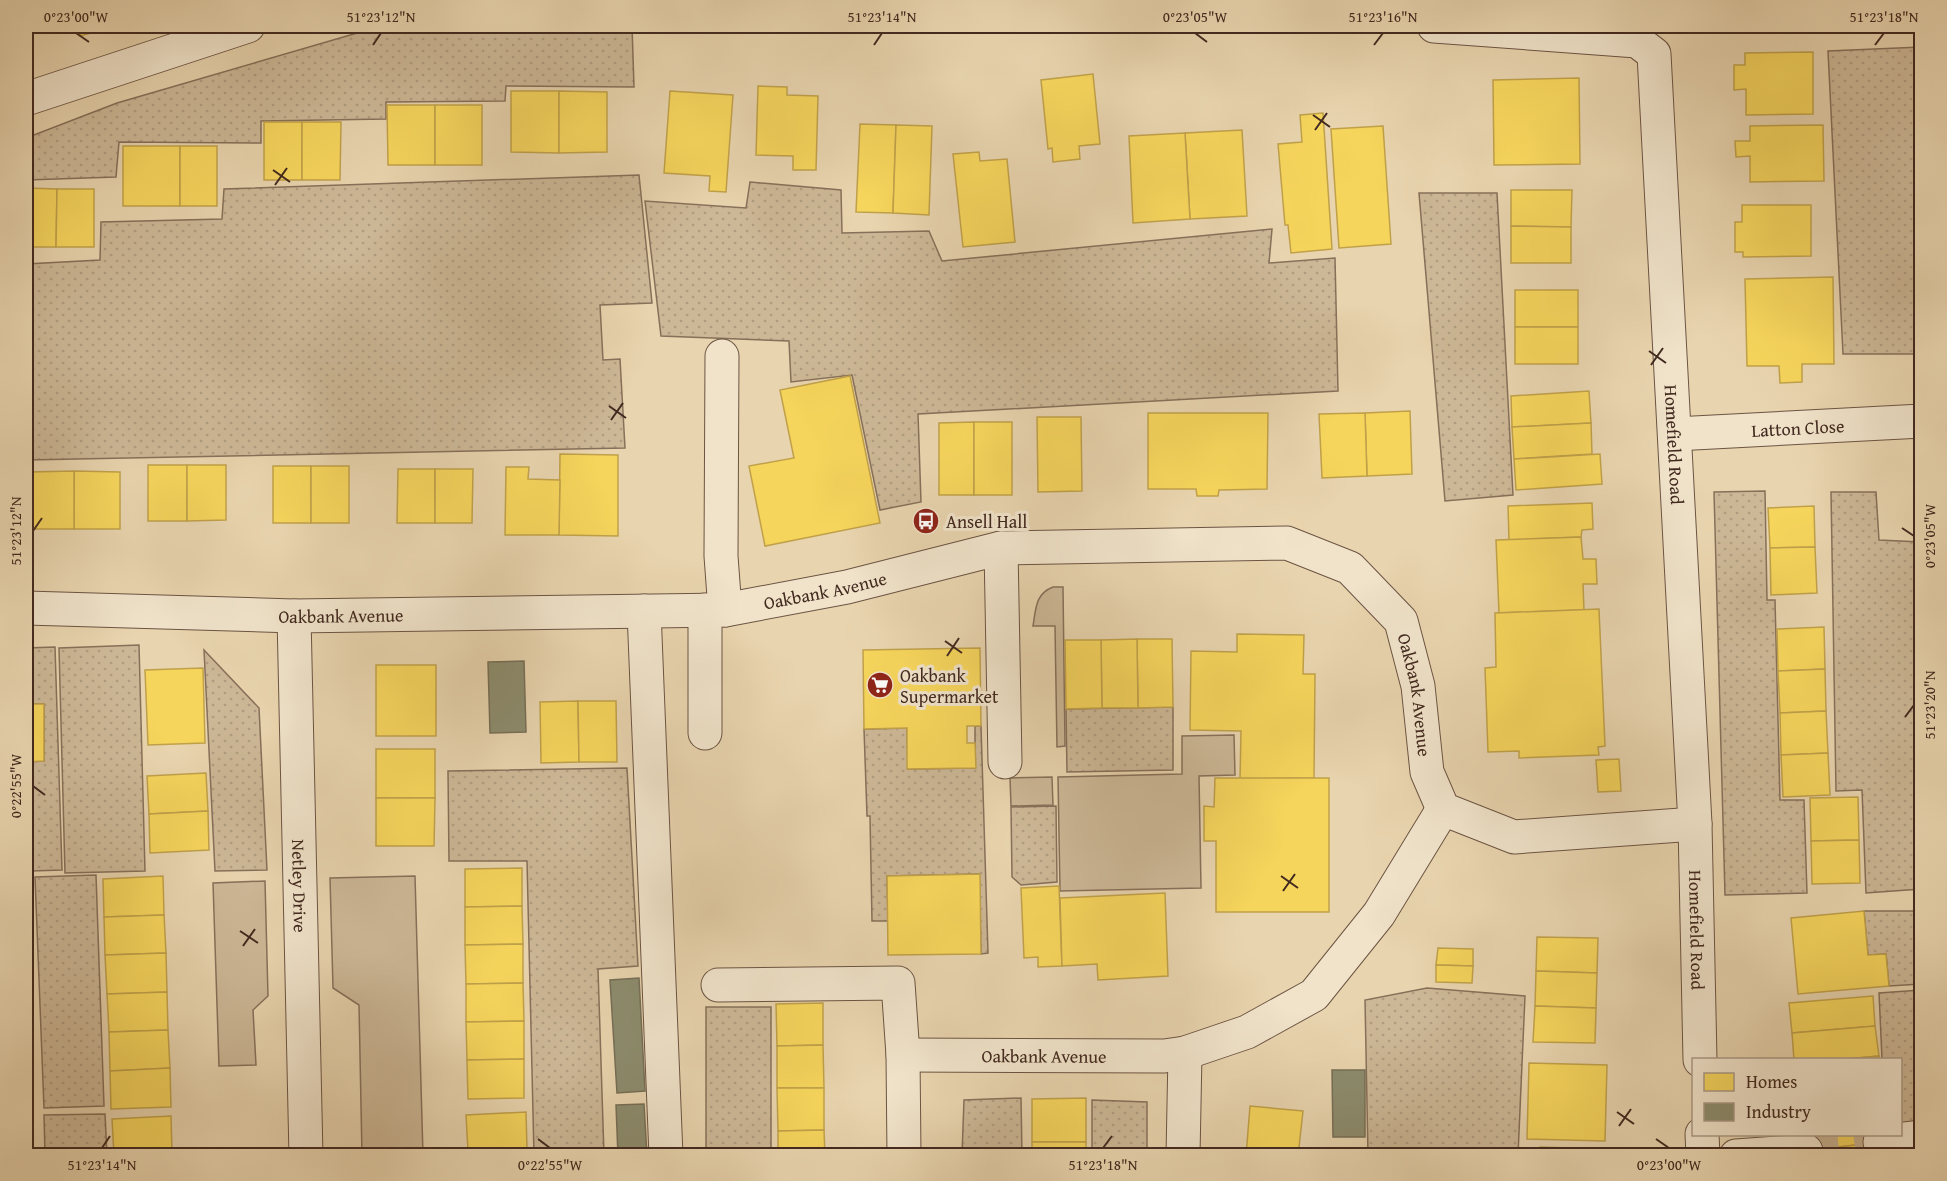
<svg xmlns="http://www.w3.org/2000/svg" width="1947" height="1181" viewBox="0 0 1947 1181" font-family="'Gentium Book Plus',serif">
	<defs>
		<pattern id="garden-dots" width="8" height="8" patternUnits="userSpaceOnUse" patternTransform="scale(1.5)"><rect width="8" height="8" fill="#ccb796"/><path d="M2 2h.1M6 6h.1" fill="none" stroke="#b09d81" stroke-width="1.8" stroke-linecap="round"/></pattern>
	</defs>
	<rect width="100%" height="100%" fill="#e8d4ae"/>
	<filter id="stains"><feTurbulence type="fractalNoise" baseFrequency=".00333" numOctaves="4"/><feColorMatrix values="0 0 0 0 .2 0 0 0 0 .09 0 0 0 0 .02 0 0 0 .5 -.17"/></filter>
	<radialGradient id="worn" r=".72"><stop offset=".6" stop-color="#630" stop-opacity="0"/><stop offset="1" stop-color="#630" stop-opacity=".3"/></radialGradient>
	<g fill="#ccb796" stroke="#87705a" stroke-width="1.5">
		<path d="M1053,587H1063L1065,746L1057,747L1055,626H1033C1036,609 1035,594 1053,587Z"/>
		<path d="M1234,735L1235,775L1199,776L1201,888L1060,891L1058,777L1182,774V736Z"/>
		<path d="M1052,777L1053,805L1011,806L1010,778Z"/>
		<path d="M415,876L423,1155H362L359,1005L333,988L330,878Z"/>
		<path d="M265,881L268,996L253,1010L256,1065L219,1066L213,883Z"/>
	</g>
	<g fill="url(#garden-dots)" stroke="#87705a" stroke-width="1.5">
		<path d="M414,26H632L634,87L506,86L505,101L386,102V119L261,121V143L119,142L116,177L26,180V138L117,103L364,31Z"/>
		<path d="M1921,47V354H1843L1828,51Z"/>
		<path d="M639,175L652,303L600,305L603,360L620,359L625,448L26,460V264L100,260L101,222L222,219L224,189Z"/>
		<path d="M750,182L841,190L842,233L929,231L942,261L1272,229L1269,263L1335,258L1338,391L918,414L921,502L880,510L852,375L791,382L789,341L661,336L645,201L746,208Z"/>
		<path d="M1419,193H1497L1513,495L1445,501Z"/>
		<path d="M1765,491L1767,600H1775L1780,800H1804L1807,893L1725,895L1714,492Z"/>
		<path d="M1831,492H1876L1879,540L1920,542L1919,572H1922L1921,889L1866,893L1862,790L1836,791Z"/>
		<path d="M139,645L145,871L65,873L59,648Z"/>
		<path d="M55,647L62,870L31,871V854L26,847V762L44,761V704H26V648Z"/>
		<path d="M204,650L259,708L267,870L215,871Z"/>
		<path d="M1173,707V770L1067,772L1066,709Z"/>
		<path d="M975,726H981L988,953L981,954L979,874L887,876L888,921H872L870,816H867L864,729L907,728L908,769L975,768Z"/>
		<path d="M627,768L638,966L598,969L604,1155H534L527,861H449L448,771Z"/>
		<path d="M1056,806L1057,882L1021,885L1012,877L1011,807Z"/>
		<path d="M96,875L104,1106L44,1108L35,877Z"/>
		<path d="M1864,911H1921V984L1889,986L1886,954L1868,955Z"/>
		<path d="M1427,988L1525,996L1518,1155H1368L1365,1000Z"/>
		<path d="M1921,990V1127L1901,1129L1900,1060L1882,1059L1879,993Z"/>
		<rect x="706" y="1007" width="65" height="148"/>
		<path d="M1021,1098L1022,1155H962L964,1100Z"/>
		<path d="M1092,1100L1147,1102V1155H1092Z"/>
		<path d="M105,1114L107,1155H45L44,1115Z"/>
	</g>
	<g fill="#f6d55c" stroke="#c0a14a" stroke-width="1.5">
		<path d="M81,26H117L80,36Z"/>
		<path d="M1813,52V114L1746,115V89L1734,90V65H1745V53Z"/>
		<path d="M1093,74L1100,144L1079,146L1080,159L1053,162L1052,148L1048,149L1041,80Z"/>
		<path d="M1579,78L1580,164L1494,165L1493,80Z"/>
		<path d="M758,86L787,87V95L818,96L816,170H793V156L756,155Z"/>
		<path d="M511,91H559V153L511,152Z"/>
		<path d="M559,91L607,92V152L559,153Z"/>
		<path d="M670,91L733,95L726,192L709,191L710,176L664,173Z"/>
		<path d="M387,105H435V165H388Z"/>
		<rect x="435" y="105" width="47" height="60"/>
		<path d="M1323,113L1332,249L1291,253L1288,225H1285L1278,144L1302,142L1300,115Z"/>
		<rect x="264" y="122" width="38" height="58"/>
		<path d="M302,122H341L340,180H302Z"/>
		<path d="M860,124L896,125L893,213L856,212Z"/>
		<path d="M896,125L932,126L929,215L893,213Z"/>
		<path d="M1823,125L1824,181L1750,182V156L1736,157L1735,141H1750V126Z"/>
		<path d="M1383,126L1391,244L1339,248L1331,129Z"/>
		<path d="M1242,130L1247,216L1190,219L1185,133Z"/>
		<path d="M1185,133L1190,219L1133,223L1129,136Z"/>
		<rect x="123" y="146" width="57" height="60"/>
		<rect x="180" y="146" width="37" height="60"/>
		<path d="M979,152L980,161L1007,159L1015,242L963,247L953,154Z"/>
		<path d="M26,188L57,189L56,247H26Z"/>
		<path d="M57,189H94V247H56Z"/>
		<path d="M1511,190H1572L1571,227L1511,226Z"/>
		<path d="M1742,205H1811V256L1743,257V252H1735V222H1742Z"/>
		<path d="M1511,226L1571,227V263H1511Z"/>
		<path d="M1833,277L1834,364H1802V382L1780,383L1779,366H1747L1745,279Z"/>
		<rect x="1515" y="290" width="63" height="37"/>
		<rect x="1515" y="327" width="63" height="37"/>
		<path d="M850,376L880,523L765,546L749,466L794,458L780,390Z"/>
		<path d="M1589,391L1591,423L1512,427L1511,396Z"/>
		<path d="M1410,411L1412,474L1367,476L1365,413Z"/>
		<path d="M1148,413H1268L1267,489L1219,490L1218,496H1197L1196,489H1148Z"/>
		<path d="M1365,413L1367,476L1322,478L1319,414Z"/>
		<path d="M1037,417H1081L1082,491L1038,492Z"/>
		<path d="M974,422V495H939V423Z"/>
		<rect x="974" y="422" width="38" height="73"/>
		<path d="M1591,423L1592,454L1514,459L1512,427Z"/>
		<path d="M560,454L618,455V536L559,535Z"/>
		<path d="M1600,454L1602,484L1516,490L1514,459Z"/>
		<rect x="148" y="465" width="39" height="56"/>
		<path d="M187,465H226V520L187,521Z"/>
		<rect x="273" y="466" width="38" height="57"/>
		<rect x="311" y="466" width="38" height="57"/>
		<path d="M506,467H529L528,479L560,480L559,535H505Z"/>
		<path d="M398,469H435V523H397Z"/>
		<path d="M435,469H473L472,523H435Z"/>
		<path d="M74,471L120,472V529H74Z"/>
		<path d="M74,471V529H28V472Z"/>
		<path d="M1592,503L1593,529L1582,530L1581,537L1509,540L1508,506Z"/>
		<path d="M1814,506L1815,547L1770,548L1768,508Z"/>
		<path d="M1581,537L1583,559H1596L1597,584H1583L1584,610L1499,613L1496,540Z"/>
		<path d="M1815,547L1817,593L1771,595L1770,548Z"/>
		<path d="M1599,609L1605,746L1598,747L1599,755L1519,758V751L1488,752L1485,668L1496,667L1495,613Z"/>
		<path d="M1824,627L1825,669L1778,671L1777,629Z"/>
		<path d="M1237,634L1304,635L1303,674H1315L1314,778L1240,779L1241,731L1190,730L1191,651L1237,652Z"/>
		<path d="M1137,639H1172L1173,707L1138,708Z"/>
		<path d="M1137,639L1138,708H1102L1101,640Z"/>
		<path d="M1065,640H1101L1102,708L1066,709Z"/>
		<path d="M980,648L981,726H967V743H975L976,768L907,769V728L864,729L863,650Z"/>
		<rect x="376" y="665" width="60" height="71"/>
		<path d="M203,668L205,743L148,745L145,670Z"/>
		<path d="M1825,669L1826,711L1780,713L1778,671Z"/>
		<path d="M578,701L579,762L541,763L540,702Z"/>
		<path d="M578,701H616L617,762H579Z"/>
		<path d="M26,704H44V761L26,762Z"/>
		<path d="M1826,711L1828,753L1781,755L1780,713Z"/>
		<rect x="376" y="749" width="59" height="49"/>
		<path d="M1828,753L1830,795L1783,797L1781,755Z"/>
		<path d="M1619,759L1621,791L1598,792L1596,760Z"/>
		<path d="M206,773L208,811L149,814L147,776Z"/>
		<path d="M1215,778H1329V912H1216V841H1204V806L1214,807Z"/>
		<path d="M1858,797L1859,840L1811,841L1810,798Z"/>
		<path d="M376,798H435L434,846H376Z"/>
		<path d="M208,811L209,850L150,853L149,814Z"/>
		<path d="M1859,840L1860,883L1812,884L1811,841Z"/>
		<path d="M522,868V906L465,907V869Z"/>
		<path d="M980,874L981,954L888,955L887,876Z"/>
		<path d="M163,876L164,915L104,917L103,879Z"/>
		<path d="M1059,886L1062,966L1038,967V957L1024,958L1021,888Z"/>
		<path d="M1165,893L1168,976L1098,980L1097,964L1062,966L1060,898Z"/>
		<path d="M522,906L523,944L465,945V907Z"/>
		<path d="M1864,911L1868,955L1886,954L1889,986L1798,994L1791,918Z"/>
		<path d="M164,915L166,953L105,955L104,917Z"/>
		<path d="M1537,937L1598,938L1597,973L1536,971Z"/>
		<path d="M523,944V983L466,984L465,945Z"/>
		<path d="M1438,948L1473,949V966L1436,965Z"/>
		<path d="M166,953L167,992L107,994L105,955Z"/>
		<path d="M1436,965L1473,966L1472,983L1436,982Z"/>
		<path d="M1536,971L1597,973L1596,1008L1535,1006Z"/>
		<path d="M523,983L524,1021L466,1022V984Z"/>
		<path d="M167,992L168,1030L109,1032L107,994Z"/>
		<path d="M1873,996L1875,1026L1792,1033L1789,1003Z"/>
		<path d="M823,1003V1045L777,1046L776,1004Z"/>
		<path d="M1535,1006L1596,1008L1595,1043L1533,1042Z"/>
		<path d="M524,1021V1059L467,1060L466,1022Z"/>
		<path d="M1875,1026L1879,1056L1834,1060H1794L1792,1033Z"/>
		<path d="M168,1030L170,1068L110,1071L109,1032Z"/>
		<path d="M823,1045L824,1088H777V1046Z"/>
		<path d="M1879,1056V1060H1834Z"/>
		<path d="M524,1059V1098L468,1099L467,1060Z"/>
		<path d="M1529,1063L1607,1065L1605,1141L1527,1139Z"/>
		<path d="M170,1068L171,1107L111,1109L110,1071Z"/>
		<path d="M777,1088H824V1130L778,1131Z"/>
		<path d="M1086,1098V1142H1032V1099Z"/>
		<path d="M1250,1106L1303,1111L1298,1156H1246Z"/>
		<path d="M526,1112L527,1149L468,1151L466,1115Z"/>
		<path d="M171,1116L172,1154L114,1156L112,1119Z"/>
		<path d="M824,1130L825,1156H778V1131Z"/>
		<path d="M1804,1134H1879L1880,1142L1806,1151Z"/>
		<rect x="1032" y="1142" width="54" height="14"/>
		<path d="M1880,1142L1881,1156H1806V1151Z"/>
		<path d="M1540,1147L1600,1149V1156H1539Z"/>
		<path d="M527,1149V1156H468V1151Z"/>
	</g>
	<g fill="#8c8c6e" stroke="#766e56" stroke-width="1.5">
		<path d="M524,661L526,732L490,733L488,662Z"/>
		<path d="M639,978L645,1091L617,1093L610,980Z"/>
		<path d="M1332,1070H1365V1137H1333Z"/>
		<path d="M644,1104L647,1156H618L616,1105Z"/>
	</g>
	<g fill="none" stroke-linecap="round" stroke-linejoin="round">
		<path stroke="#c7b291" stroke-width="33" stroke-dasharray="33 16" stroke-linecap="butt" d="M1806,1151L1880,1142"/>
		<defs>
			<g id="minor">
				<path id="s1" d="M1434,26L1637,41L1654,54L1695,824L1700,1060"/>
				<path d="M26,99L248,26"/>
				<path d="M722,356L721,556L725,610"/>
				<path id="s2" d="M1675,434L1922,421"/>
				<path d="M1001,548L1005,762"/>
				<path id="s3" d="M26,608L294,616L725,610L847,587L1001,548L1287,543L1350,568L1401,621L1418,686L1427,772L1443,809L1514,837L1695,824"/>
				<path d="M644,611L666,1156"/>
				<path id="s4" d="M294,616L306,1156"/>
				<path d="M705,733V610"/>
				<path d="M718,985L898,983L903,1055L904,1156"/>
				<path id="s5" d="M903,1055L1164,1056L1185,1053L1247,1032L1314,995L1379,914L1443,809"/>
				<path d="M1702,1134L1703,1156"/>
				<path d="M1880,1142L1922,1137"/>
				<path d="M1183,1156L1185,1053"/>
				<path d="M1736,1156L1806,1151"/>
			</g>
		</defs>
		<use href="#minor" stroke="#6c5443" stroke-width="35"/>
		<use href="#minor" stroke="#f0e3ca" stroke-width="33"/>
	</g>
	<path fill="none" stroke="#42291f" stroke-width="2" d="M76,33L89,42M1195,33L1207,42M373,45L381,33M874,45L882,33M1374,45L1383,33M1875,45L1884,33M1313,115L1330,127M1315,130L1327,113M273,170L290,182M275,185L287,168M1649,351L1666,363M1651,365L1663,348M609,406L626,418M611,420L623,403M1902,528L1914,536M33,531L42,518M945,641L962,653M947,656L959,638M1905,717L1914,705M33,786L45,795M1281,876L1298,888M1283,891L1295,874M240,931L258,943M243,946L255,929M1617,1112L1634,1124M1619,1126L1631,1109M538,1139L550,1148M1656,1139L1669,1148M102,1148L110,1136M1103,1148L1112,1136"/>
	<defs>
		<symbol id="bus-disc" viewBox="-11 -11 22 22"><circle r="9.5" fill="#8f2418" stroke="#f0e3ca"/><path d="M-5-6H5V4H4V6H2V4H-2V6H-4V4H-5ZM-3.5-4V0h7V-4ZM-3.5 1.2v1.5H-2V1.2ZM2 1.2v1.5H3.5V1.2Z" fill="#fff"/></symbol>
		<symbol id="supermarket-disc" viewBox="-11 -11 22 22"><circle r="9.5" fill="#8f2418" stroke="#f0e3ca"/><path d="M-6-5.5h2.5l.6 2H6L4.5 2H-2.5L-4.4-4H-6ZM-1.5 3.2a1.3 1.3 0 1 0 .1 0ZM3 3.2a1.3 1.3 0 1 0 .1 0Z" fill="#fff"/></symbol>
	</defs>
	<g fill-rule="evenodd">
		<use href="#bus-disc" x="911" y="506" width="30" height="30"/>
		<use href="#supermarket-disc" x="865" y="670" width="30" height="30"/>
	</g>
	<g text-anchor="middle" dominant-baseline="central" stroke-width="6" stroke-linejoin="round" paint-order="stroke">
		<g font-size="18" fill="#42291f" stroke="#f0e3ca">
			<text stroke="none"><textPath href="#s2" startOffset="123">Latton Close</textPath></text>
			<text stroke="none"><textPath href="#s1" startOffset="616">Homefield Road</textPath></text>
			<text stroke="none"><textPath href="#s3" startOffset="801">Oakbank Avenue</textPath></text>
			<text stroke="none"><textPath href="#s3" startOffset="315">Oakbank Avenue</textPath></text>
			<text stroke="none"><textPath href="#s3" startOffset="1485">Oakbank Avenue</textPath></text>
			<text stroke="none"><textPath href="#s4" startOffset="270">Netley Drive</textPath></text>
			<text stroke="none"><textPath href="#s1" startOffset="1102">Homefield Road</textPath></text>
			<text stroke="none"><textPath href="#s5" startOffset="141">Oakbank Avenue</textPath></text>
		</g>
		<g font-size="18" fill="#42291f" stroke="#f0e3ca" text-anchor="start">
			<text x="946" y="521">Ansell Hall</text>
			<text x="900" y="675">Oakbank<tspan x="900" dy="21">Supermarket</tspan></text>
		</g>
	</g>
	<rect width="1947" height="1181" fill="none" stroke="#e8d4ae" stroke-width="66"/>
	<rect x="1692" y="1058" width="210" height="78" fill="#f0e3ca" stroke="#aa9986" stroke-width="1.5"/>
	<rect x="1704" y="1073" width="30" height="18" fill="#f6d55c" stroke="#aa9986" stroke-width="1.5"/>
	<text x="1746" y="1088" font-size="18" fill="#42291f">Homes</text>
	<rect x="1704" y="1103" width="30" height="18" fill="#8c8c6e" stroke="#aa9986" stroke-width="1.5"/>
	<text x="1746" y="1118" font-size="18" fill="#42291f">Industry</text>
	<rect x="33" y="33" width="1881" height="1115" fill="none" stroke="#42291f" stroke-width="2"/>
	<g font-size="15" text-anchor="middle" fill="#42291f">
		<text x="76" y="22">0°23'00"W</text>
		<text x="381" y="22">51°23'12"N</text>
		<text x="882" y="22">51°23'14"N</text>
		<text x="1195" y="22">0°23'05"W</text>
		<text x="1383" y="22">51°23'16"N</text>
		<text x="1884" y="22">51°23'18"N</text>
		<text transform="translate(16 531) rotate(-90)" y="5">51°23'12"N</text>
		<text transform="translate(1930 536) rotate(-90)" y="5">0°23'05"W</text>
		<text transform="translate(1930 705) rotate(-90)" y="5">51°23'20"N</text>
		<text transform="translate(16 786) rotate(-90)" y="5">0°22'55"W</text>
		<text x="102" y="1170">51°23'14"N</text>
		<text x="550" y="1170">0°22'55"W</text>
		<text x="1103" y="1170">51°23'18"N</text>
		<text x="1669" y="1170">0°23'00"W</text>
	</g>
	<rect width="100%" height="100%" filter="url(#stains)"/>
	<rect width="100%" height="100%" fill="url(#worn)"/>
</svg>
